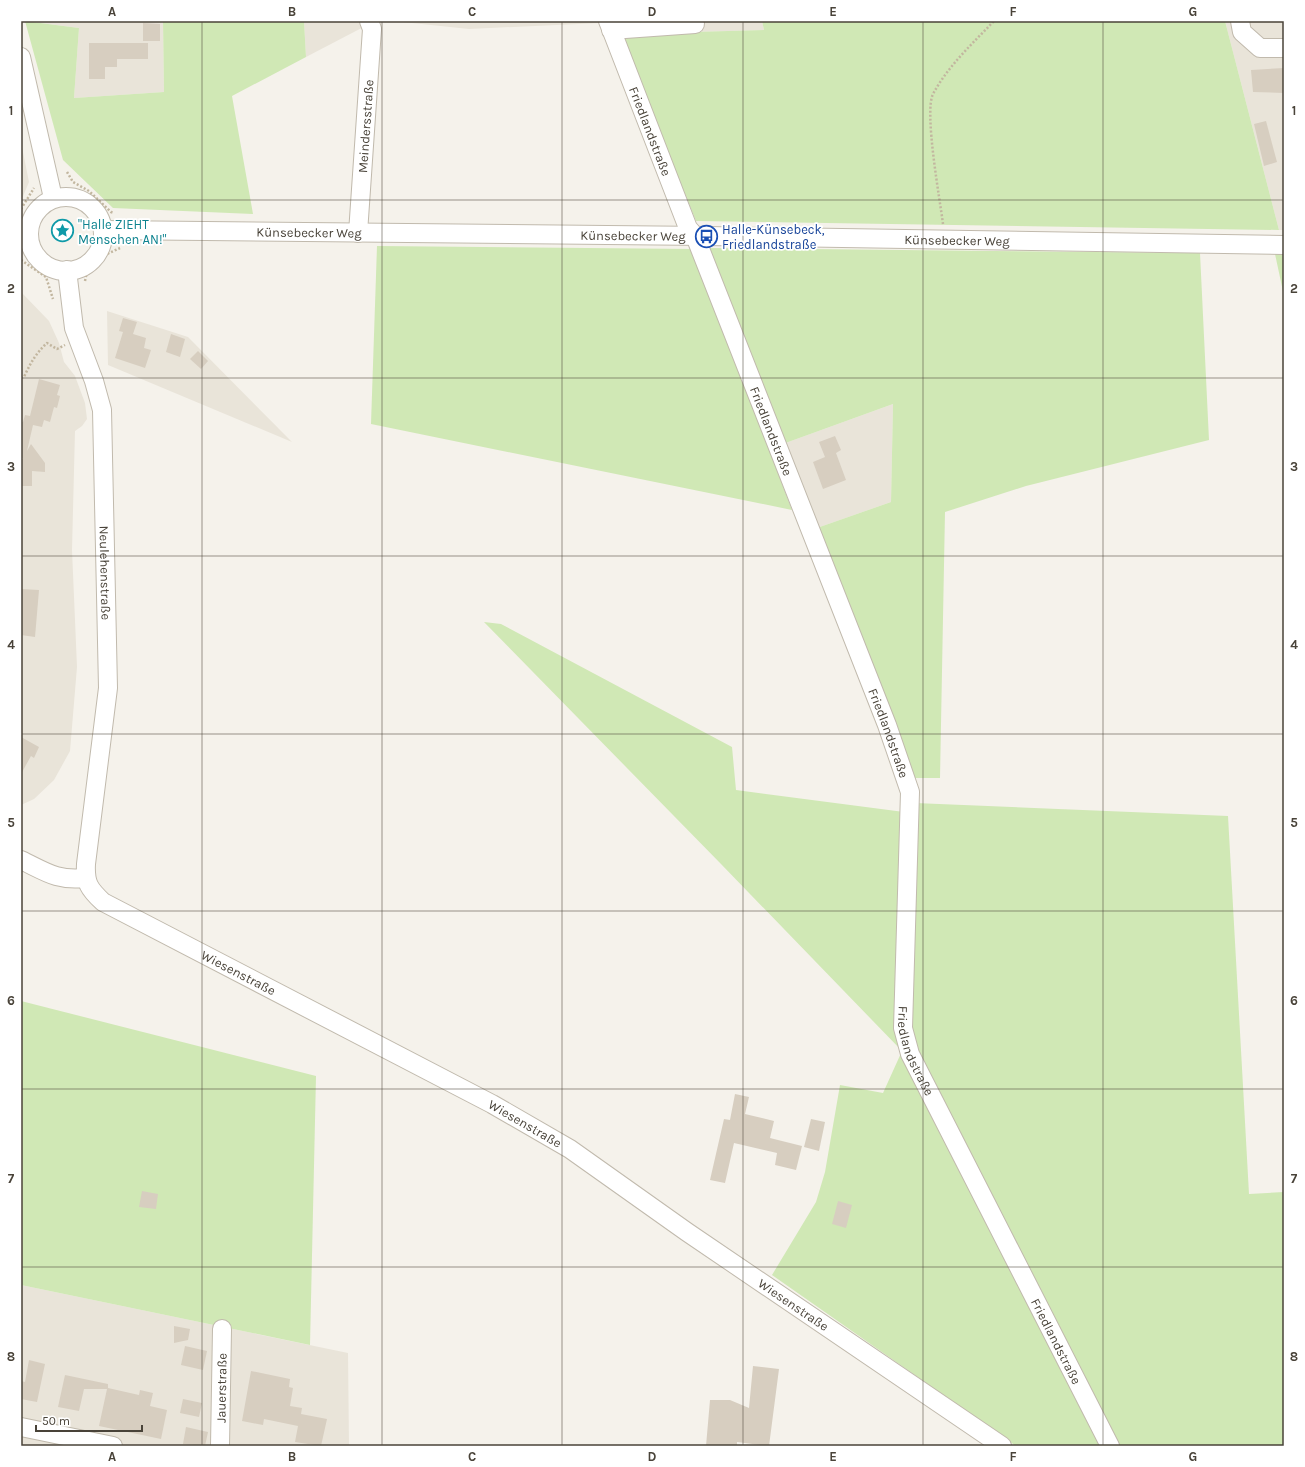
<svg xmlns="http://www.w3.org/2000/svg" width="1305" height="1467" viewBox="0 0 1305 1467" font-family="Karla,sans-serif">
	<rect width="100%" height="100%" fill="#f5f2eb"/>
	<g fill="#e9e4d9">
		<path d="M26,21H163L164,92L74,98L79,28Z"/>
		<path d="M304,21H375L306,57Z"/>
		<path d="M393,21H762L764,30L620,34L600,23L469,29Z"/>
		<path d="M1225,21H1284V230H1279Z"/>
		<path d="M21,142L29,182L21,201Z"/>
		<path d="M21,292L49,321L59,343L64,362L75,376L85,403L87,419L82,426L75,431L72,550L77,667L70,751L54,780L34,799L21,805Z"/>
		<path d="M107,311L188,337L292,442L108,365Z"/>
		<path d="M893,404L891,502L814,529L780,445Z"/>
		<path d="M21,1285L348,1353L349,1446H21Z"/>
	</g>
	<g fill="#d0e8b5">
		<path d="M25,21L79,28L74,98L164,92L163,21H304L306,57L232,96L253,214L113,208L63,160Z"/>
		<path d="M762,21H1225L1279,230L696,221L620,34L764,30Z"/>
		<path d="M377,246L693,249L792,510L371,424Z"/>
		<path d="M706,248L1200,253L1209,440L1026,486L945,512L940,778H914L814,529L891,502L893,404L780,445Z"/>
		<path d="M1275,254H1284V296Z"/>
		<path d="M484,622L501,624L732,747L736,790L904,812L897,1027L1105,1446H1016L772,1275L816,1202L825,1172L840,1085L883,1093L902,1051L721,864Z"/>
		<path d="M915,803L1228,816L1249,1194L1284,1192V1446H1120L921,1063L911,1035Z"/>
		<path d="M21,1001L316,1076L310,1345L21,1285Z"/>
	</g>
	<g fill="#d7cec0">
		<path d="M143,23L160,24V41H143Z"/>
		<path d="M89,43H148V59H117V67H105V79H89Z"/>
		<path d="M1284,68V93L1253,92L1251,70Z"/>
		<path d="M1266,121L1277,162L1264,166L1254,124Z"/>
		<path d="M123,318L137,322L133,334L146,338L144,348L151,350L145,368L115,358L123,332L119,331Z"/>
		<path d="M171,334L185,339L180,357L166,352Z"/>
		<path d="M198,351L208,361L201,369L190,359Z"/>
		<path d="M39,379L60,385L57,395L60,396L57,408L54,407L50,422L44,420L42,427L33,425L27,451L31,444L45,463V472L32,471V486H21V461L23,458H21V422H23L25,415L30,416Z"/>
		<path d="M835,436L841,450L836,453L846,480L823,489L813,462L825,457L819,442Z"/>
		<path d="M21,589L39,590L35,637L21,635Z"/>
		<path d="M21,737L39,747L34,758L31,756L21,774Z"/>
		<path d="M735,1094L749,1097L745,1114L774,1121L770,1138L802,1146L796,1170L775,1165L777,1153L734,1143L725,1183L710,1180L724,1119L730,1120Z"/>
		<path d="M811,1119L825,1122L819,1151L804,1147Z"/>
		<path d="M142,1191L158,1194L156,1209L139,1207Z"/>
		<path d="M838,1201L852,1205L846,1228L832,1224Z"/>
		<path d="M174,1326L190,1329L188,1340L174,1343Z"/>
		<path d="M185,1346L207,1351L203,1370L181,1365Z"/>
		<path d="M29,1360L45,1364L37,1402L21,1399V1381L25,1382Z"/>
		<path d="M753,1366L779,1369L769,1446L737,1442V1446H706L710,1400H730L749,1408Z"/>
		<path d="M251,1371L290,1379L289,1387L293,1388L290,1406L302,1408L301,1414L327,1419L321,1446L295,1442L298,1426L264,1419L263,1425L242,1421Z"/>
		<path d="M65,1375L108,1384V1388L139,1395L140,1390L153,1393L150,1406L167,1410L161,1439L99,1426L107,1389H84L79,1411L58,1407Z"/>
		<path d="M183,1399L202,1403L199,1417L180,1413Z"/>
		<path d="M186,1427L208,1432L205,1446L183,1444Z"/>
	</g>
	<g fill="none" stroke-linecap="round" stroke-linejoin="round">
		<defs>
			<g id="minor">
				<path id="s1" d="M608,21L688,228L695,236L887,725L910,792L903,1028L910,1054L1110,1446"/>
				<path d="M1240,21L1242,32L1260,48H1284"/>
				<path d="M611,30L695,24"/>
				<path d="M21,57L53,198"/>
				<circle cx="66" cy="234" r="37"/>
				<path id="s2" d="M103,230L707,236L1284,245"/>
				<path id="s3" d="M358,233L372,29L369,21"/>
				<path id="s4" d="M67,270L74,328L94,381L102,410L108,688L86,864C85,883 89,889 103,902L492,1104L570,1149L687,1232L1002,1446"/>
				<path d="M21,860C46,872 57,881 85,878"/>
				<path d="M21,1427L113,1446"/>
				<path id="s5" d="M220,1446L222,1329"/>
			</g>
		</defs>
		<use href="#minor" stroke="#c1baad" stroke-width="20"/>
		<g stroke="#c2b69f" stroke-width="2.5" stroke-dasharray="2 2" stroke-linecap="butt">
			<path d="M67,172L73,182L89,191L111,212L114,213"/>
			<path d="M21,209L34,188"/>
			<path d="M943,224C940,200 924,112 933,94C948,66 973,43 994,21"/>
			<path d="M21,260L46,277L53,299"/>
			<path d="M85,281L86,276L107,254L120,248"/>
			<path d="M21,378L24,377C30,364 36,353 47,343L57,349L65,345"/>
		</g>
		<use href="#minor" stroke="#fff" stroke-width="18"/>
	</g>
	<path fill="none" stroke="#494339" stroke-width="1" stroke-opacity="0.55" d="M202,21V1446M382,21V1446M562,21V1446M743,21V1446M923,21V1446M1103,21V1446M21,200H1284M21,378H1284M21,556H1284M21,734H1284M21,911H1284M21,1089H1284M21,1267H1284"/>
	<defs>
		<symbol id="sight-ring" viewBox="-11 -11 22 22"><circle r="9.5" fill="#fff" stroke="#0f9aa8" stroke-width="1.5"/><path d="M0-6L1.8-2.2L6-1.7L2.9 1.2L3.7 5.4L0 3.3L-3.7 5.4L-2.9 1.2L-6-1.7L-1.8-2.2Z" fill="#0f9aa8"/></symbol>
		<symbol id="bus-ring" viewBox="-11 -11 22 22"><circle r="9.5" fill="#fff" stroke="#1a4fb4" stroke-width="1.5"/><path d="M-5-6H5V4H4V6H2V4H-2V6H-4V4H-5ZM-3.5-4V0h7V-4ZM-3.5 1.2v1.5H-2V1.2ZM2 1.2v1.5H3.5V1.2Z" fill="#1a4fb4"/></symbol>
	</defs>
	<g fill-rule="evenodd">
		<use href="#sight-ring" x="50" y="218" width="25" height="25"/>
		<use href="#bus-ring" x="694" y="224" width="25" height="25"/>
	</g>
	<g text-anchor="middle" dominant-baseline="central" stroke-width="3.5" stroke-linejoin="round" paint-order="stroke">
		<g font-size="13" fill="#494339" stroke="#fff">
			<text stroke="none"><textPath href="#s3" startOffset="107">Meindersstraße</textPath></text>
			<text stroke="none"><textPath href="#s1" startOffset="118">Friedlandstraße</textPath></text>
			<text stroke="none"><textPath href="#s2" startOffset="206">Künsebecker Weg</textPath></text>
			<text stroke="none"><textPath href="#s2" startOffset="530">Künsebecker Weg</textPath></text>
			<text stroke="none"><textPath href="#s2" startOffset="854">Künsebecker Weg</textPath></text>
			<text stroke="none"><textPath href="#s1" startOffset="442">Friedlandstraße</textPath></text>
			<text stroke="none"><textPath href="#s4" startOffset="308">Neulehenstraße</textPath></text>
			<text stroke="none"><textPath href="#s1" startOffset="766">Friedlandstraße</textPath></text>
			<text stroke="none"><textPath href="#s4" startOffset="797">Wiesenstraße</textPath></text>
			<text stroke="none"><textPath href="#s1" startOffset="1090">Friedlandstraße</textPath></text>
			<text stroke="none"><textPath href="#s4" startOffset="1121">Wiesenstraße</textPath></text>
			<text stroke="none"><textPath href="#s4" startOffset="1445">Wiesenstraße</textPath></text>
			<text stroke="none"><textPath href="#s1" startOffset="1414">Friedlandstraße</textPath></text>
			<text stroke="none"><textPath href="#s5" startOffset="58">Jauerstraße</textPath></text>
		</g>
		<g font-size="13" fill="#0d838f" stroke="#fff" text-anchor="start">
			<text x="78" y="224">"Halle ZIEHT<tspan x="78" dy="15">Menschen AN!"</tspan></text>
		</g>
		<g font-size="13" fill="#164399" stroke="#fff" text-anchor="start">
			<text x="722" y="229">Halle-Künsebeck,<tspan x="722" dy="15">Friedlandstraße</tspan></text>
		</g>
	</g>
	<rect width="1305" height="1467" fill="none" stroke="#ffffff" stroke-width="44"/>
	<path d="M36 1425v6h106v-6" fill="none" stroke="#494339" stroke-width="2"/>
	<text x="42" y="1425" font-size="12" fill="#494339" stroke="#ffffff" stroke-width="3" paint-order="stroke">50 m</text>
	<rect x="22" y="22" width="1261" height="1423" fill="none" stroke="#494339" stroke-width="1.5"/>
	<g font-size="13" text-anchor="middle" font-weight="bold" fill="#494339">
		<text x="112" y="16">A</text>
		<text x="292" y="16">B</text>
		<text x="472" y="16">C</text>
		<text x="652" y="16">D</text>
		<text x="833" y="16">E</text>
		<text x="1013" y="16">F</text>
		<text x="1193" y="16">G</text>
		<text x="11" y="115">1</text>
		<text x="1294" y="115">1</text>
		<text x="11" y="293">2</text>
		<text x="1294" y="293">2</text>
		<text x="11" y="471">3</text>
		<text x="1294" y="471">3</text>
		<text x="11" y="649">4</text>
		<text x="1294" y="649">4</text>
		<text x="11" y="827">5</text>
		<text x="1294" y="827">5</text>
		<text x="11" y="1005">6</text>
		<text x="1294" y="1005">6</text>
		<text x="11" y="1183">7</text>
		<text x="1294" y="1183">7</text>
		<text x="11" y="1361">8</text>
		<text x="1294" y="1361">8</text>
		<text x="112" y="1461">A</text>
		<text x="292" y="1461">B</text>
		<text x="472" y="1461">C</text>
		<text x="652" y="1461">D</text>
		<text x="833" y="1461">E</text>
		<text x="1013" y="1461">F</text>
		<text x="1193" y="1461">G</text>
	</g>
</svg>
